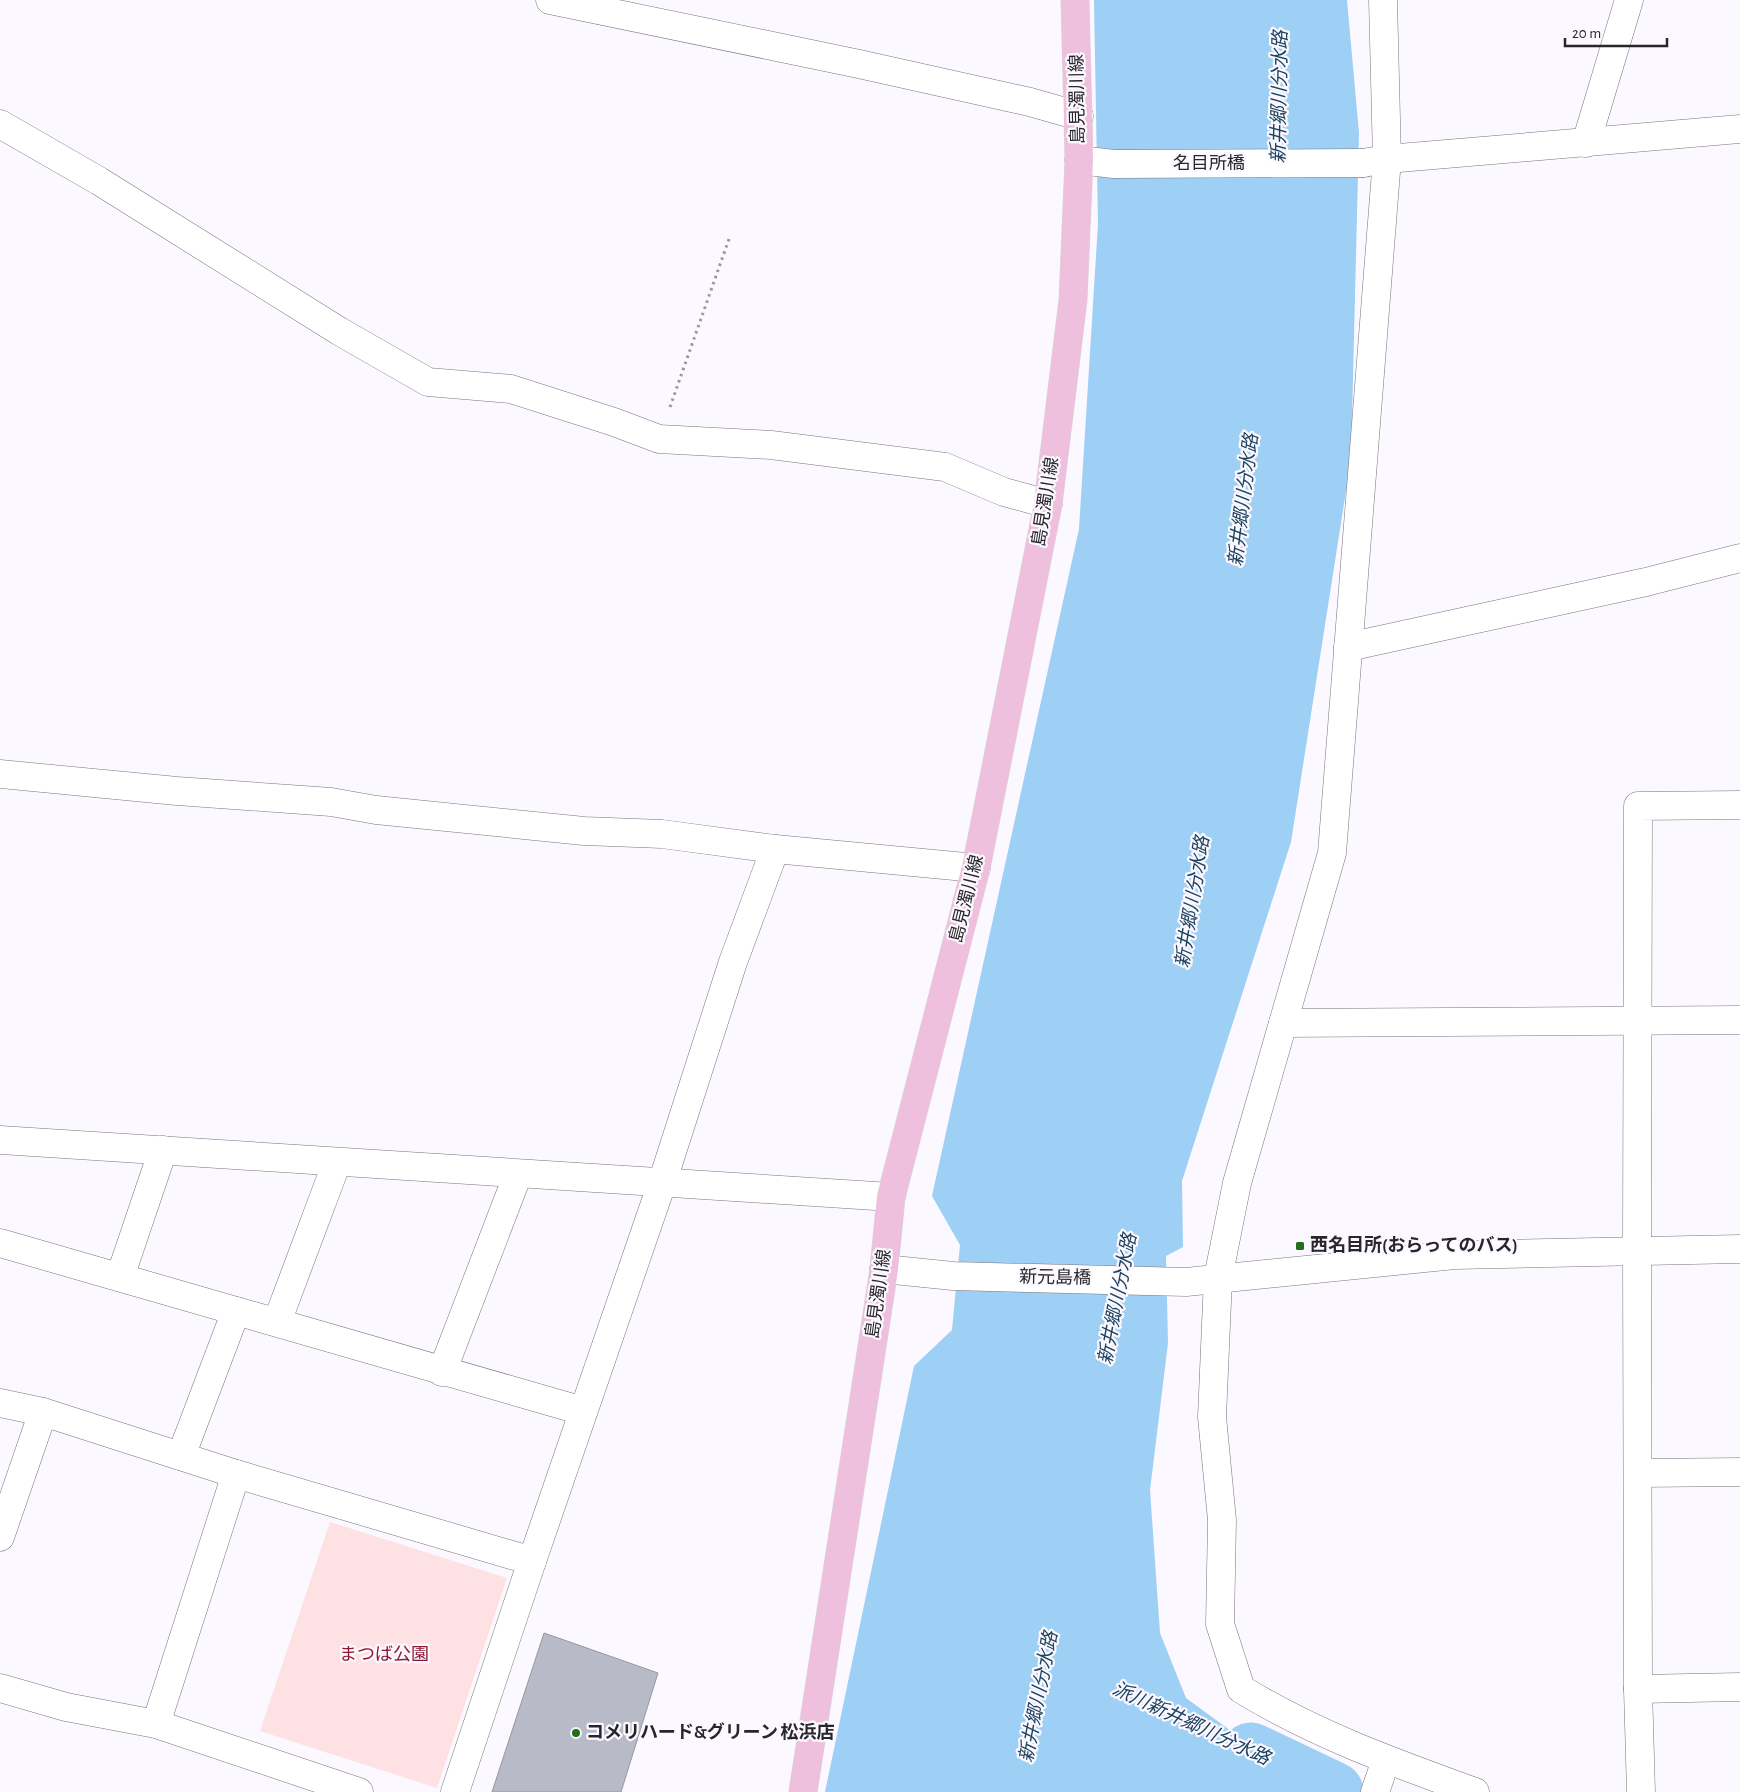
<svg xmlns="http://www.w3.org/2000/svg" width="1740" height="1792" viewBox="0 0 1740 1792" font-family="'Alegreya Sans','Noto Sans JP',sans-serif">
	<rect width="100%" height="100%" fill="#fbf8ff"/>
	<path fill="#fee1e2" d="M330,1522L507,1578L437,1788L260,1731Z"/>
	<path fill="#9ecff4" d="M1094,0H1347L1359,133L1351,459L1291,842L1182,1181L1183,1247L1166,1256L1168,1343L1150,1490L1160,1633L1186,1698L1231,1731L1331,1776L1325,1792H825L914,1366L952,1330L960,1245L932,1196L1079,529L1098,224Z"/>
	<g fill="none" stroke-linecap="round" stroke-linejoin="round">
		<path stroke="#9ecff4" stroke-width="61" d="M1251,1753L1333,1792"/>
	</g>
	<path fill="#b8bbc7" stroke="#9497a2" d="M544,1633L658,1673L621,1792H492Z"/>
	<g fill="none" stroke-linecap="round" stroke-linejoin="round">
		<defs>
			<g id="minor">
				<path d="M550,0L859,64L1030,102L1079,116"/>
				<path d="M1383,0L1387,159L1332,853L1237,1183L1218,1278L1212,1417L1222,1520L1220,1624L1241,1689C1314,1734 1395,1763 1475,1792"/>
				<path d="M0,124L99,181L339,331L428,382L511,389L614,422L659,439L771,445L945,467L1004,492L1048,504"/>
				<path d="M1586,143L1629,0"/>
				<path d="M1079,160L1114,164L1364,163"/>
				<path d="M1362,163L1387,159L1740,129"/>
				<path d="M1348,647L1646,582L1740,558"/>
				<path d="M0,774L177,791L331,802L376,810L584,831L662,834L775,849L976,868"/>
				<path d="M1283,1023L1740,1020"/>
				<path d="M0,1140L891,1197"/>
				<path d="M0,1243L583,1411"/>
				<path d="M884,1269L953,1276L1186,1282L1455,1255L1740,1249"/>
				<path d="M120,1277L163,1150"/>
				<path d="M277,1322L337,1162"/>
				<path d="M442,1372L518,1174"/>
				<path d="M0,1403L43,1412L236,1474L532,1561"/>
				<path d="M181,1456L236,1311"/>
				<path d="M1639,1473L1740,1472"/>
				<path d="M0,1537L43,1412"/>
				<path d="M0,1688L66,1707L156,1724L359,1792"/>
				<path d="M1638,1689L1740,1687"/>
				<path d="M156,1724L236,1474"/>
				<path d="M455,1792L532,1561L662,1183L733,962L775,849"/>
				<path d="M1375,1792L1386,1760"/>
				<path d="M1641,1792L1638,1689L1637,1251L1638,806L1740,805"/>
			</g>
			<path id="major" d="M803,1792L884,1269L891,1197L976,868L1048,504L1073,300L1079,160L1075,0"/>
		</defs>
		<use href="#minor" stroke="#79747e" stroke-width="29"/>
		<use href="#major" stroke="#d8d8d9" stroke-width="29"/>
		<path stroke="#9b999e" stroke-width="3" stroke-dasharray="2.5 4" stroke-linecap="butt" d="M670,407L729,239"/>
		<use href="#minor" stroke="#fff" stroke-width="28"/>
		<use href="#major" stroke="#eec0dd" stroke-width="28"/>
	</g>
	<g fill="#227118" stroke="#fbf8ff" stroke-width="2">
		<rect x="1295" y="1241" width="10" height="10" rx="2.5"/>
		<circle cx="576" cy="1733" r="5"/>
	</g>
	<g text-anchor="middle" dominant-baseline="central" stroke-width="4.5" stroke-linejoin="round" paint-order="stroke">
		<g font-size="18" fill="#28262a" stroke="#fbf8ff">
			<text transform="translate(1078 99) rotate(-91)">島見濁川線</text>
			<text x="1209" y="164">名目所橋</text>
			<text transform="translate(1046 502) rotate(-81)">島見濁川線</text>
			<text transform="translate(967 899) rotate(-76)">島見濁川線</text>
			<text transform="translate(1055 1278) rotate(1)">新元島橋</text>
			<text transform="translate(879 1294) rotate(-82)">島見濁川線</text>
		</g>
		<g font-size="18" font-weight="bold" fill="#28262a" stroke="#fbf8ff" text-anchor="start">
			<text x="1310" y="1246">西名目所(おらってのバス)</text>
			<text x="586" y="1733">コメリハード&amp;グリーン 松浜店</text>
		</g>
		<g font-size="18" fill="#8f1733" stroke="#fbf8ff">
			<text x="384" y="1655">まつば公園</text>
		</g>
		<g font-size="19" font-style="italic" fill="#1f445e" stroke="#fbf8ff">
			<text transform="translate(1280 97) rotate(-89)">新井郷川分水路</text>
			<text transform="translate(1244 500) rotate(-83)">新井郷川分水路</text>
			<text transform="translate(1193 902) rotate(-81)">新井郷川分水路</text>
			<text transform="translate(1118 1299) rotate(-79)">新井郷川分水路</text>
			<text transform="translate(1039 1697) rotate(-79)">新井郷川分水路</text>
			<text transform="translate(1191 1724) rotate(25)">派川新井郷川分水路</text>
		</g>
	</g>
	<path d="M1565 38v8h102v-8" fill="none" stroke="#28262a" stroke-width="2.5"/>
	<text x="1572" y="38" font-size="15" fill="#28262a" stroke="#fbf8ff" stroke-width="4" paint-order="stroke">20 m</text>
</svg>
